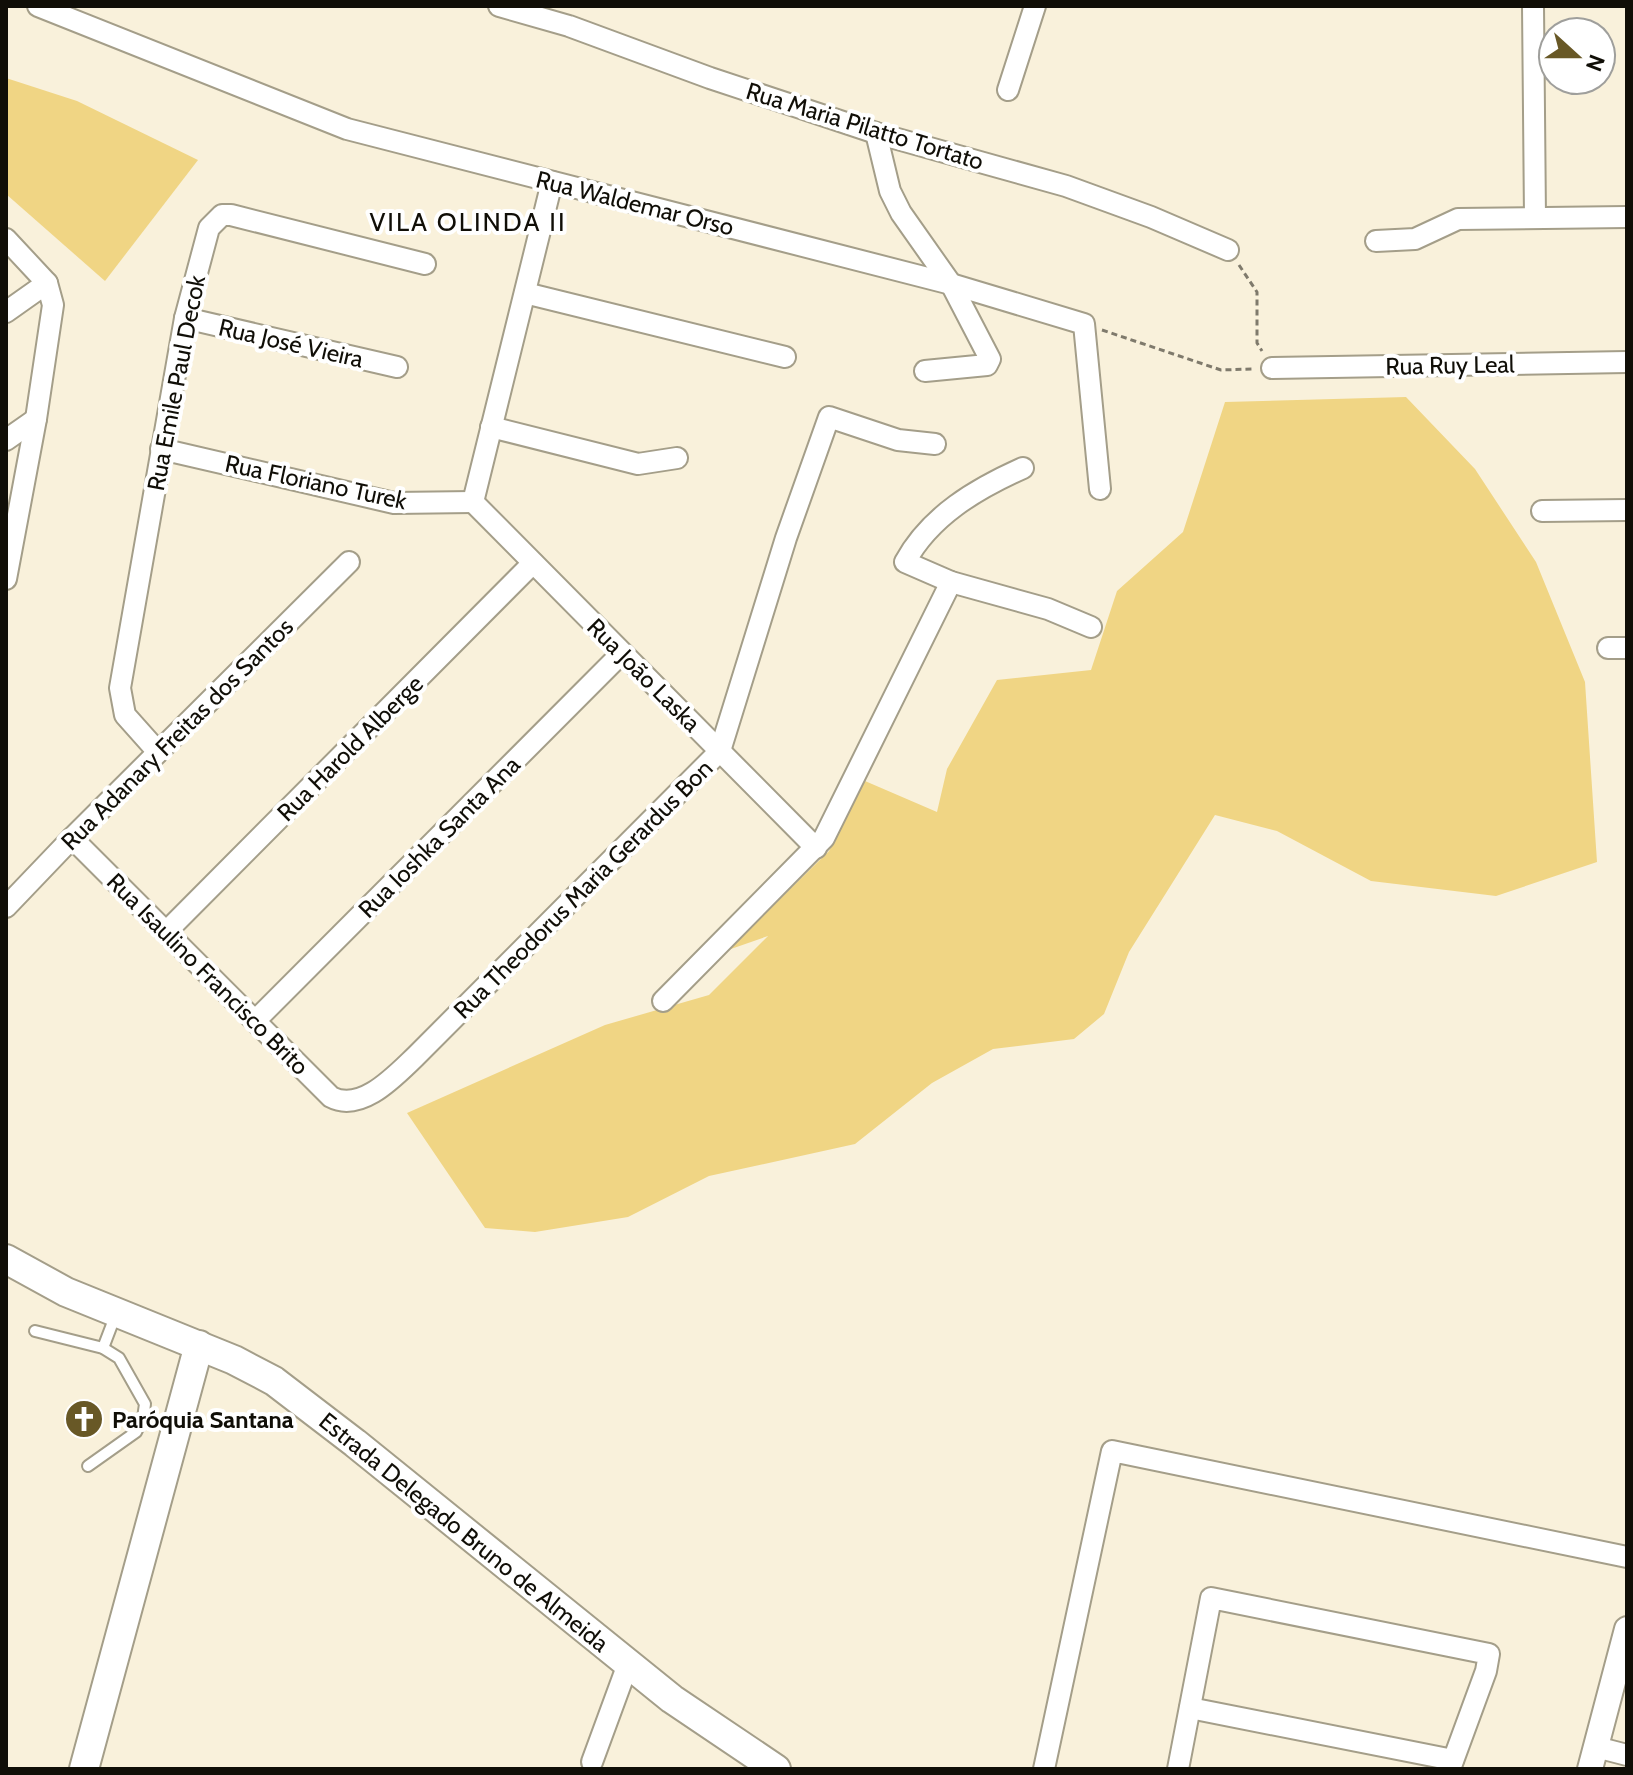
<svg xmlns="http://www.w3.org/2000/svg" width="1633" height="1775" viewBox="0 0 1633 1775" font-family="Cabin,sans-serif">
	<rect width="100%" height="100%" fill="#f9f1db"/>
	<g fill="#f0d584">
		<path d="M6,78L77,101L198,160L105,281L6,194Z"/>
		<path d="M1406,397L1475,469L1536,562L1585,682L1597,862L1496,896L1371,881L1277,831L1215,815L1129,952L1104,1014L1074,1039L993,1049L932,1083L855,1144L709,1176L628,1217L535,1232L485,1228L407,1113L605,1025L709,995L768,936L728,950L829,851L865,781L937,812L947,769L997,680L1091,670L1117,591L1183,532L1225,402Z"/>
	</g>
	<g fill="none" stroke-linecap="round" stroke-linejoin="round">
		<defs>
			<g id="service">
				<path d="M35,1331L103,1348L119,1358L145,1404L143,1418L136,1432L88,1466"/>
				<path d="M103,1348L116,1314"/>
			</g>
			<g id="minor">
				<path d="M38,6L347,129L951,284L1084,324L1100,489"/>
				<path d="M499,6L569,26L710,78L876,133L1066,186L1151,217L1228,250"/>
				<path d="M1533,6L1535,218"/>
				<path d="M1008,90L1035,6"/>
				<path d="M876,133L890,191L901,213L951,284L990,359L987,365L925,371"/>
				<path d="M6,239L47,283L53,305L36,419L6,579"/>
				<path d="M1376,241L1415,239L1458,219L1627,217"/>
				<path d="M525,293L785,357"/>
				<path d="M6,312L47,283"/>
				<path d="M185,318L397,367"/>
				<path d="M1272,368L1627,362"/>
				<path d="M491,427L638,464L677,458"/>
				<path d="M6,440L36,419"/>
				<path d="M161,449L394,503L473,502"/>
				<path d="M1023,468C976,489 930,516 905,562L951,582L1048,609L1091,627"/>
				<path d="M473,502L816,848"/>
				<path d="M473,502L552,182"/>
				<path d="M1542,511L1627,510"/>
				<path d="M1608,648H1627"/>
				<path d="M158,752L125,715L120,688L185,318L209,228L222,215H231L425,264"/>
				<path d="M72,838L331,1097C361,1113 395,1076 415,1057L720,751L786,538L829,417L898,440L935,444"/>
				<path d="M6,907L72,838L349,562"/>
				<path d="M166,932L533,563"/>
				<path d="M663,1001L824,838L951,582"/>
				<path d="M255,1021L622,653"/>
				<path d="M1190,1708L1453,1760"/>
				<path d="M1596,1747L1627,1755"/>
				<path d="M592,1762L628,1664"/>
				<path d="M1044,1769L1112,1451L1627,1557"/>
				<path d="M1178,1769L1211,1598L1489,1654L1486,1671L1450,1769"/>
			</g>
			<path id="tertiary" d="M1590,1769L1627,1629"/>
			<g id="secondary">
				<path d="M6,1259L66,1292L234,1360L274,1381L355,1443L672,1699L776,1769"/>
				<path d="M84,1769L199,1345"/>
			</g>
		</defs>
		<use href="#service" stroke="#a49e89" stroke-width="14"/>
		<use href="#minor" stroke="#a49e89" stroke-width="24"/>
		<use href="#tertiary" stroke="#a49e89" stroke-width="28"/>
		<use href="#secondary" stroke="#a49e89" stroke-width="32"/>
		<g stroke="#7f7a6c" stroke-width="3" stroke-dasharray="6 4" stroke-linecap="butt">
			<path d="M1239,265L1257,292V343L1262,351"/>
			<path d="M1102,330L1221,370L1252,369"/>
		</g>
		<use href="#service" stroke="#fff" stroke-width="10"/>
		<use href="#minor" stroke="#fff" stroke-width="20"/>
		<use href="#tertiary" stroke="#fff" stroke-width="24"/>
		<use href="#secondary" stroke="#fff" stroke-width="28"/>
	</g>
	<defs>
		<symbol id="church-disc" viewBox="-11 -11 22 22"><circle r="9.5" fill="#685826" stroke="#fff"/><path d="M-1.2-6h2.4v3.5h3.3v2.4h-3.3V6h-2.4V-.1h-3.3v-2.4h3.3Z" fill="#fff"/></symbol>
	</defs>
	<g fill-rule="evenodd">
		<use href="#church-disc" x="62" y="1397" width="44" height="44"/>
	</g>
	<g text-anchor="middle" dominant-baseline="central" stroke-width="8" stroke-linejoin="round" paint-order="stroke">
		<g font-size="24" fill="#100e07" stroke="#fff">
			<text transform="translate(865 126) rotate(17)">Rua Maria Pilatto Tortato</text>
			<text transform="translate(635 203) rotate(14)">Rua Waldemar Orso</text>
			<text transform="translate(291 343) rotate(13)">Rua José Vieira</text>
			<text transform="translate(1450 365) rotate(-1)">Rua Ruy Leal</text>
			<text transform="translate(176 383) rotate(-79)">Rua Emile Paul Decok</text>
			<text transform="translate(316 482) rotate(12)">Rua Floriano Turek</text>
			<text transform="translate(644 675) rotate(45)">Rua João Laska</text>
			<text transform="translate(177 734) rotate(-45)">Rua Adanary Freitas dos Santos</text>
			<text transform="translate(350 748) rotate(-45)">Rua Harold Alberge</text>
			<text transform="translate(439 837) rotate(-45)">Rua Ioshka Santa Ana</text>
			<text transform="translate(583 889) rotate(-45)">Rua Theodorus Maria Gerardus Bon</text>
			<text transform="translate(208 974) rotate(45)">Rua Isaulino Francisco Brito</text>
			<text transform="translate(464 1532) rotate(39)">Estrada Delegado Bruno de Almeida</text>
		</g>
		<g font-size="24" font-weight="bold" fill="#100e07" stroke="#fff" text-anchor="start">
			<text x="112" y="1419">Paróquia Santana</text>
		</g>
		<g font-size="26" letter-spacing="2" fill="#100e07" stroke="#fff">
			<text x="468" y="222">VILA OLINDA II</text>
		</g>
	</g>
	<rect width="1633" height="1775" fill="none" stroke="#100e07" stroke-width="16"/>
	<g transform="translate(1577 56) rotate(111)"><circle r="38" fill="#ffffff" stroke="#9f9f9c" stroke-width="2"/>
	<path d="M0-6L14 30L0 20L-14 30Z" fill="#685826"/>
	<text y="-12" font-size="22" font-weight="bold" text-anchor="middle" fill="#100e07">N</text>
	</g>
</svg>
